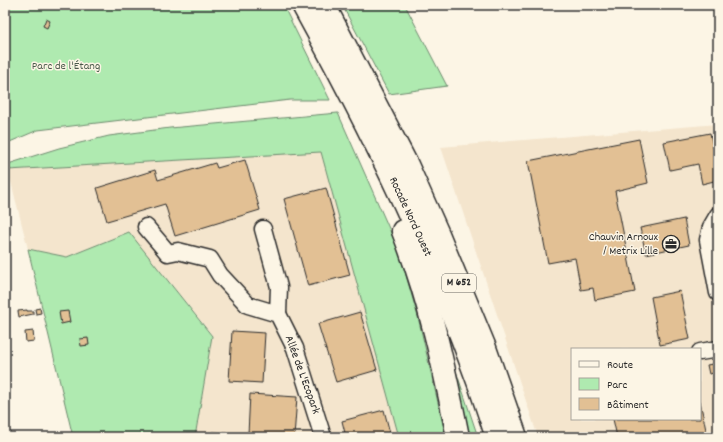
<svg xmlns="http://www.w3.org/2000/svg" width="723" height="442" viewBox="0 0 723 442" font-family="Dekko,sans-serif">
	<rect width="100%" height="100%" fill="#fcf5e5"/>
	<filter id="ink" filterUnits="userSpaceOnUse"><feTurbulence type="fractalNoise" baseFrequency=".025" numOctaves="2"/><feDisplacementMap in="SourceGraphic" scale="8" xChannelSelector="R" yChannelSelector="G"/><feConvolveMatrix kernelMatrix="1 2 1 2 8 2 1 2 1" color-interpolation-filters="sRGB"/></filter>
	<g filter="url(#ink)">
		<g fill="#f4e5cd" fill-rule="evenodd">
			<path d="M718,124V437H538L441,147ZM572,349H700V419H572Z"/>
			<path d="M321,152L399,437H195L212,335L129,232L67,257L28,249L8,170Z"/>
		</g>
		<g fill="#afeab0" stroke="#6d8a6e">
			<path d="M5,5H283L330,100H290L38,130L5,144Z"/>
			<path d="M342,5H405L447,86L389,94Z"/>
			<path d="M338,113L399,251L418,317L446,437H399L321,152L8,170L5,171V165L59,148L109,136L170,128Z"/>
			<path d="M129,232L212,336L195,437H73L28,249L67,257Z"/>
			<path d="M454,365L478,437H467Z"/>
		</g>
		<g fill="#e2c094" stroke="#2b2b2b">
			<path d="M46,19L50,21L47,28L43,26Z"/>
			<path d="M710,133L718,170V180L702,184L698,164L670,170L664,142Z"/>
			<path d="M639,139L648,183L615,191L635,292L595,300L593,288L581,290L575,258L548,263L528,161Z"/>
			<path d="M245,160L260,210L175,236L165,204L107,221L97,188L155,170L158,180L215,163L217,168Z"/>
			<path d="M326,188L350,275L308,286L284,199Z"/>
			<path d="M684,219L689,245L646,254L640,228Z"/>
			<path d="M680,291L690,339L660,345L651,297Z"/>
			<path d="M40,308L41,313L36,314L35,309Z"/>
			<path d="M27,310V311H33V314L19,317L18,311Z"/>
			<path d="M68,311L70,322L61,324L59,312Z"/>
			<path d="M360,312L377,370L336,382L318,324Z"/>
			<path d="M33,331L34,341L26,342L25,332Z"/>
			<path d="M232,331L265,333L262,383L229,381Z"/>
			<path d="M88,338L89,345L81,346L80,339Z"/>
			<path d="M718,363V372L709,374L707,365Z"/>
			<path d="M250,394L297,397L294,437L248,434Z"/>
			<path d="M700,401L707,435L698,437H617L613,419H700Z"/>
			<path d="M384,410L391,437H346L342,421Z"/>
			<path d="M212,432L258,435L257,437H211Z"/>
		</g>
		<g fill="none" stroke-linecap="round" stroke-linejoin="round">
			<defs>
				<g id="minor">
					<path d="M718,215L711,227L708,240L718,293"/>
					<path d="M146,227L168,253L178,251L210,259L220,275L248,305L278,314L295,348L323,437"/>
					<path d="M263,229L279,287L278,314"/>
					<path d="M700,352L718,349"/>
				</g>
				<g id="highway">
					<path d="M303,5C343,78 382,153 416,229C447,296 474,366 497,437"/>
					<path d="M324,5L407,165L438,234L485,348L516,437"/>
					<path d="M403,231C429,297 444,367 458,437"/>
				</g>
			</defs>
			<use href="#minor" stroke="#2b2b2b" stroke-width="19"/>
			<use href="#highway" stroke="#2b2b2b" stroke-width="25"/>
			<use href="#minor" stroke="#fcf5e5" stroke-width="16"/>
			<use href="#highway" stroke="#fcf5e5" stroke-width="22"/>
		</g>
	</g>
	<defs>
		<symbol id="office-ring" viewBox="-11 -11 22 22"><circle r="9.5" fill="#fcf5e5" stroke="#2b2b2b" stroke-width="1.5"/><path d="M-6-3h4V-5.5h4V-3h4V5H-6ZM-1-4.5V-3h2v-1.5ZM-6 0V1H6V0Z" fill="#2b2b2b"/></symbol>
	</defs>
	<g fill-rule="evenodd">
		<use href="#office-ring" x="661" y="234" width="20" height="20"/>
	</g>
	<g text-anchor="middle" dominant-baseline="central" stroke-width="3" stroke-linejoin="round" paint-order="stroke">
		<rect fill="#fcf5e5" stroke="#6a6863" stroke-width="1" x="442" y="274" width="34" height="18" rx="3"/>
		<g font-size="11" font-weight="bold" fill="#2b2b2b">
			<text x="459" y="283">M 652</text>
		</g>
		<g font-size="12" fill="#4c5b4c" stroke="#fcf5e5">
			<text x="66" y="66">Parc de l'Étang</text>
		</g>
		<g font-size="12" fill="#2b2b2b" stroke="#fcf5e5">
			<text transform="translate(410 217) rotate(65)">Rocade Nord Ouest</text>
			<text transform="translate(302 375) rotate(70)">Allée de L'Ecopark</text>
		</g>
		<g font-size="12" fill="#2b2b2b" stroke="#fcf5e5" text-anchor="end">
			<text x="658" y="237">Chauvin Arnoux<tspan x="658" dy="14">/ Metrix Lille</tspan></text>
		</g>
	</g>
	<rect width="723" height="442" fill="none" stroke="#fcf5e5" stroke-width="20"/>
	<rect x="10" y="10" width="703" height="422" fill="none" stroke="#2b2b2b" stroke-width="1.5" filter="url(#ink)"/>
	<rect x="571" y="348" width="130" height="72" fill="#fcf5e5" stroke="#a8a49b"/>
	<rect x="579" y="361" width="20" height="6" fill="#fcf5e5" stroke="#a8a49b"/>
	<text x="607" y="368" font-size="12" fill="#2b2b2b">Route</text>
	<rect x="579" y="378" width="20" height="12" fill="#afeab0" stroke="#a8a49b"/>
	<text x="607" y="388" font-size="12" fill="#2b2b2b">Parc</text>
	<rect x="579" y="398" width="20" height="12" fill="#e2c094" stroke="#a8a49b"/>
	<text x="607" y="408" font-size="12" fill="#2b2b2b">Bâtiment</text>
</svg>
